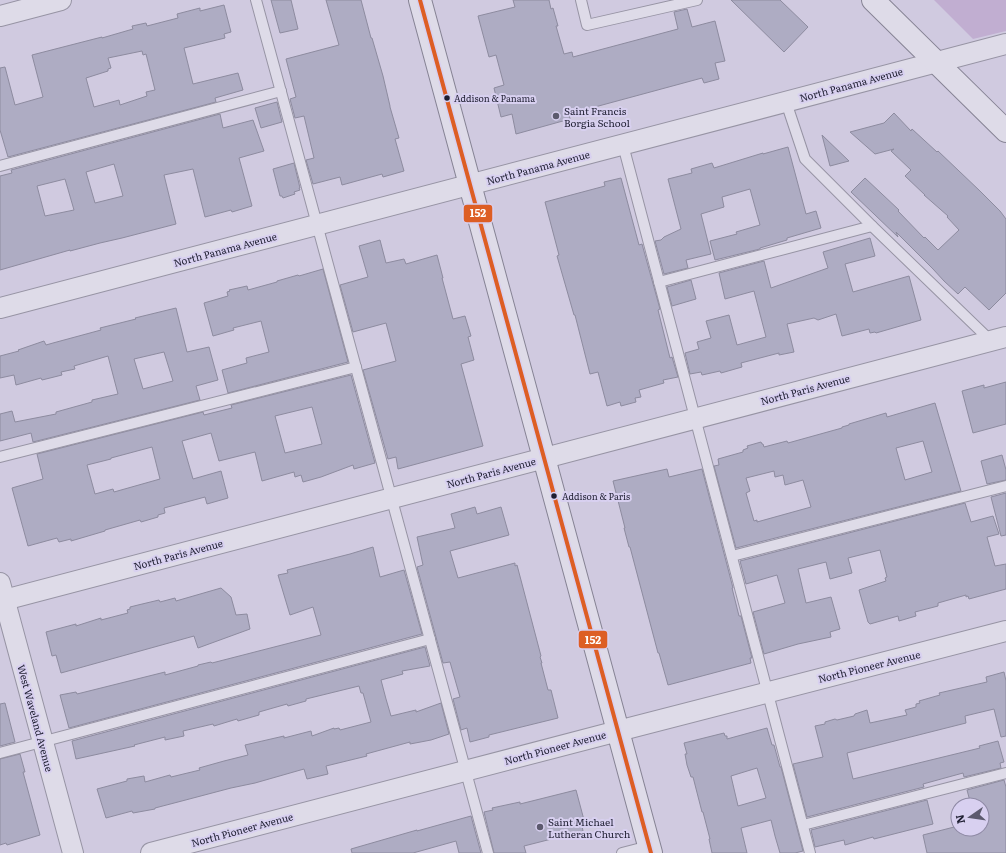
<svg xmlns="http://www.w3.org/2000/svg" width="1006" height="853" viewBox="0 0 1006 853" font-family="Literata,serif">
	<rect width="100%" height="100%" fill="#d0cae0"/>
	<path fill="#c1aed1" d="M934,0H1006V31L973,39Z"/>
	<g fill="#aeacc3" stroke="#8d8b9f" fill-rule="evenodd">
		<path d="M271,0H291L298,29L280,33Z"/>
		<path d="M326,0H361L371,38H372L383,76L390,106V107L399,138L395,139L404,171L383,177L382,174L342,185L340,177L313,184L306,160L314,158L304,116L295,118L290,99L296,97L286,59L339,45Z"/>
		<path d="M513,0H549L551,9L553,8L558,26H556L564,54L572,52L573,57L678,29L674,12L687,9L692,27L715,21L725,61L715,63L719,79L704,83L702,78L569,114L570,119L516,134L512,114L501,117L494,88L504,85L496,55L489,57L478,16L515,7Z"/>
		<path d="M731,0H780L808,27L784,52Z"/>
		<path d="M224,5L231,32L224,34L225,38L184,48L193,84L238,73L243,90L215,98L216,102L8,157L0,130V68L5,67L15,105L43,97L32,55L102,37V38L133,29L132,26L146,23L147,26L178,18L177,14L200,8V11ZM142,51L143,55L146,54L155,90L146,92L147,96L120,105L119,100L94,107L86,78L108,71V69L111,68L108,58Z"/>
		<path d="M277,102L282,122L261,128L255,108Z"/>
		<path d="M894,113L911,131L912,129L937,152L938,151L980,191L1000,211L1006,219V293L989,310L965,287L958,294L944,281L933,269L896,232L898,237L851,192L865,178L899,210L898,211L924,238L925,237L938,250L959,230L947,217L948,216L924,195H925L905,176L911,170L891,151L894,149L875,154L850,132L884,123Z"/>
		<path d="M220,114L223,128L253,120L264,151L239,158L252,206L232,212L231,210L205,217L193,169L164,175L176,224L122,238L100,243L70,251V250L0,270V176L12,173L11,170ZM114,164L123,196L95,203L86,172ZM65,179L74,210L45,216L37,186Z"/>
		<path d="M822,135L849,161L830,166Z"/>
		<path d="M788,147L806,214L816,211L821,228L787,238V240L760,248V249L715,260L710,241L737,234L736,232L760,225L750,189L722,197L724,207L701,214L711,254L686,260L688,268L664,274L655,241L661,240L664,237L681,229L668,179L692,173L691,169L712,163L714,168L763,153V154Z"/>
		<path d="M294,163L300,188H299L300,190L294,192L295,194L283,198L282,196H280L273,169Z"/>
		<path d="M621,178L639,245L642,244L660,309L658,310L670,358L672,357L678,377L663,380L664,383L639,390L641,397L635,398L636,402L621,406L620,402L607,406L598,372L590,374L575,315H574L557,256L559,255L545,202L605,186L604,182Z"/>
		<path d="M870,238L875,256L845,264L853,292L909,276L921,320L876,333L875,332L870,333L869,329L842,336L836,314L818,320L814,318L787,324L794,352L779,355V353L741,363L742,367L721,373L720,371L702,375L701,372L690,374L685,353L699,349L697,342L711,338L706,321L729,315L737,345L766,337L754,291L725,299L719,273L764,261L771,288L828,268L823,252Z"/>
		<path d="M380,240L386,263L404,259L406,264L437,255L443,278H442L453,319L465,316L471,336L468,337L474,360L461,364L483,446L398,469L396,457L388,459L363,370L396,361L386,323L353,332L340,285L368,277L359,246Z"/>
		<path d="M323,269L348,362L228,393L222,370L247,363L246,358L269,352L261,321L233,328L234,330L213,336L204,303L228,296L227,292L230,291L229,290L247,286L248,290L277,282V281L298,275L299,276Z"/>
		<path d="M691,280L696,299L672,306L667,287Z"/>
		<path d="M176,308L187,352L209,347L218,380L196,386L200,400L33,442L31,433L0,441V414L12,411L15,422L56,414V412L92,402V400L118,394L108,356L74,366L75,369L61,372L62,375L42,380L41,378L16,385L14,375L0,378V356L19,351L18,350L44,341L46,345L53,343L101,330L100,328L136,319L135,318ZM164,352L173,381L143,389L134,359Z"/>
		<path d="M351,375L375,463L354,469L353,465L321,477L303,482L301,475L295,477L294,472L262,481L255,452L219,461L211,433L182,441L193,479L221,471L228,498L207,504L205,497L164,508L165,513L158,515V517L141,522L140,520L105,530V531L71,541V539L59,542L57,538L28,546L12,488L43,479L37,454L203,412L204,415L232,408L231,405ZM312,407L322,444L285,453L275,416ZM152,447L160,479L114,492L113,489L95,494L87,465L111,459V458Z"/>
		<path d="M1006,382V424L973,433L962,391L984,385V388Z"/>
		<path d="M935,403L961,491L736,548L714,466L719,465L718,459L743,452V450L748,448L747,446L761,442L762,444H763L764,447L787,441L788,443L842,428V427L849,425V424L886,413L887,417ZM923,441L932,472L905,480L896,448ZM774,471L775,477L783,475L785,485L803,480L811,507L757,522V520L754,521L746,493L750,491L746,478Z"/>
		<path d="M1002,455L1006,470V480L987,484L981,461Z"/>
		<path d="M667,469L669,477L702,469L733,588H732L739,616H741L752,658H750L751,663L668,685L659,653H658L630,547H629L624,528H625L613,481Z"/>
		<path d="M1006,493V535L1001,536L991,497Z"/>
		<path d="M965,503L971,522L993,516L999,534L987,537L995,566L1006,564V589L969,599L968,596L966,597V595L938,603V606L915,612L916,616L899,621L898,616L870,624L868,622L859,590L886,581L885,578L887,577L880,550L848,558L852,573L830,579L826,562L798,569L806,603L831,597L840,629L830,632L831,637L798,644L764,654L753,612L785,603L777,575L746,584L740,561Z"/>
		<path d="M475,507L477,514L501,507L509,535L450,551L458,578L515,563V566L517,565L541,656L540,657L542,663H541L548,690H551L558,718L489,735V737L470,742L467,728L461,730L453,699L460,697L450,662L443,663L417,567L423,565L417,537L455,528L451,514Z"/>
		<path d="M373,547L380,577L404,570L422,634L69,728L60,695L76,692L77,694L165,672V675L198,666V665L211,662L212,663L321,635L313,607L290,615L278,575L288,573L287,570L350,554Z"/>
		<path d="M221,588L231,597L236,615L247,614L250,629L198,648L194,636L61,673L56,655L52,656L46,632L76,624V626L101,618V620L128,613L127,610L130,609V607L138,605L159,600L160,602L175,598L176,601Z"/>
		<path d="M425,647L430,666L402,671L403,674L381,680L386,699L391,716L416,710V712L441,703L449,734L431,740L410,744V742L366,754L367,756L326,766L328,774L307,779L304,769L255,783L231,788L178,802L155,808V809L133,813L132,811L106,818L97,789L127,781V779L144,776L145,782L170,775L171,777L200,770L199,768L224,761L248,755L245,745L284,736V738L311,731L312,736L334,728V729L339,728L340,730L371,722L363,693H361L359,686L306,699V701L288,706L287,704L259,712V715L238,721L237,719L214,726L213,724L183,731L184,736L165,740V737L134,745L135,746L76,759L72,741Z"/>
		<path d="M1004,672L1006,681V736L1001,737L994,709L965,716L966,723L847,753L853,779L980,748L979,746L998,741L1004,762L1000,763L1001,768L964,777L963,773L923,784L924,787L807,817L793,764L823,757L815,726L825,724V722L835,719L837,720L854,716L855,714L867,710L870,723L907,715L905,710L916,707V704L920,703L919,701L940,695L939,693L987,682L986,677Z"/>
		<path d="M5,703L15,742L0,746V704Z"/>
		<path d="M767,728L772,745H774L780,767H781L803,851L795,853H780L775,836L771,820L741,828L747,853H712L709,839H710L703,812H702L693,777H691L687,765L685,754H687L684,743L724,733L725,736H727V739ZM757,768L766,798L738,806L731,776Z"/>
		<path d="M20,754L25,772H23L40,835L7,845L6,843L0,845V759Z"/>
		<path d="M1004,780L1006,787V853H927L923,835L958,826V829H982V805H971L967,790Z"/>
		<path d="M576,790L584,820L581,821L583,831L524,846L526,853H494L484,812L493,810L492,808L520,802V804Z"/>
		<path d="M927,800L933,824L874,839L873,837L845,845L844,840L815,847L811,830Z"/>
		<path d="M471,816L481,853H459L456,841L413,853H352L351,849L417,830V831Z"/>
	</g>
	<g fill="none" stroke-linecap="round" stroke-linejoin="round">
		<defs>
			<g id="lane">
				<path d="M256,0L488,853"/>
				<path d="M581,0L587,25L697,0"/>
				<path d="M786,102L805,159L872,226L991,341"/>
				<path d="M623,145L810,853"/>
				<path d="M0,166L281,91"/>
				<path d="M659,282L872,226"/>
				<path d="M0,457L356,367"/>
				<path d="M732,556L1006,486"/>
				<path d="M0,753L430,639"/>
				<path d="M803,825L1006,773"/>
				<path d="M622,853L649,846"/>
			</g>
			<g id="street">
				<path d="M0,16L61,0"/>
				<path d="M0,308L1006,44"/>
				<path d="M0,583L73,853"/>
				<path d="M0,601L1006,337"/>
				<path d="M151,853L618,731L1006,631"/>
			</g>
			<g id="secondary">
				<path d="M420,0L651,853"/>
				<path d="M873,0L1006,131"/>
			</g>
		</defs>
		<use href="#lane" stroke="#9794a4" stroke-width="12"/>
		<use href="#street" stroke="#9794a4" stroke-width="22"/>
		<use href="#secondary" stroke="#868394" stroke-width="24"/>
		<use href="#lane" stroke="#dedbe8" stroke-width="10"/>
		<use href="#street" stroke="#dedbe8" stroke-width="20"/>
		<use href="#secondary" stroke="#dedbe8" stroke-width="22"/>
		<defs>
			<path id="bus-1" d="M420,0L651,853"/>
		</defs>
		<use href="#bus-1" stroke="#d8d0f0" stroke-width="7"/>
		<use href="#bus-1" stroke="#dd5e24" stroke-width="4"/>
	</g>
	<g fill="#1e1e31" stroke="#d8d0f0" stroke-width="1.5">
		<circle cx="447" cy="98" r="3.5"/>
		<circle cx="554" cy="496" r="3.5"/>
	</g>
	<g fill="#5c5a6e" stroke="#d8d0f0" stroke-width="1.5">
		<circle cx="556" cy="116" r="4"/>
		<circle cx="540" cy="827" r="4"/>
	</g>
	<g text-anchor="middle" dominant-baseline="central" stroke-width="4" stroke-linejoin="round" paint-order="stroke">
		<g font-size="9" fill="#1e1e31" stroke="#d8d0f0" text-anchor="start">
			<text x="454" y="98">Addison &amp; Panama</text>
			<text x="562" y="496">Addison &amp; Paris</text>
		</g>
		<g font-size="10" fill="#1e1e31" stroke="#d8d0f0">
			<text transform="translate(851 84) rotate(-15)">North Panama Avenue</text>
			<text transform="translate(538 167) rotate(-15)">North Panama Avenue</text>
			<text transform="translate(225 249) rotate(-15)">North Panama Avenue</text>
			<text transform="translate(805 389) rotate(-15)">North Paris Avenue</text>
			<text transform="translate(491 472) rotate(-15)">North Paris Avenue</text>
			<text transform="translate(178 554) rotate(-15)">North Paris Avenue</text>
			<text transform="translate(869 666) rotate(-14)">North Pioneer Avenue</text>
			<text transform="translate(36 718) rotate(75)">West Waveland Avenue</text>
			<text transform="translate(555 747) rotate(-15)">North Pioneer Avenue</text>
			<text transform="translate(242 829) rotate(-15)">North Pioneer Avenue</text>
		</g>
		<g font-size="10" fill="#1e1e31" stroke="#d8d0f0" text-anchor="start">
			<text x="564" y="110">Saint Francis<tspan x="564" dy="12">Borgia School</tspan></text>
			<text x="548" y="821">Saint Michael<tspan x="548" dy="12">Lutheran Church</tspan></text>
		</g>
	</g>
	<g stroke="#d8d0f0" stroke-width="1.5">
		<rect x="463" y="204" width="30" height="19" rx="4" fill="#dd5e24"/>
		<rect x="578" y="630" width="30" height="19" rx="4" fill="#dd5e24"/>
	</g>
	<g font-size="11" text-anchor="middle" font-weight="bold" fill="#fff">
		<text x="478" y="217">152</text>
		<text x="593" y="644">152</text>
	</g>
	<g transform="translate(970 817) rotate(257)"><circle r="19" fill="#d8d0f0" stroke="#8e89a4"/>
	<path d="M0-3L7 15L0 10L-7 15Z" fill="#5c5a6e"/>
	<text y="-6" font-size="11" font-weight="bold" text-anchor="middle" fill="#1e1e31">N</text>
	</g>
</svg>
